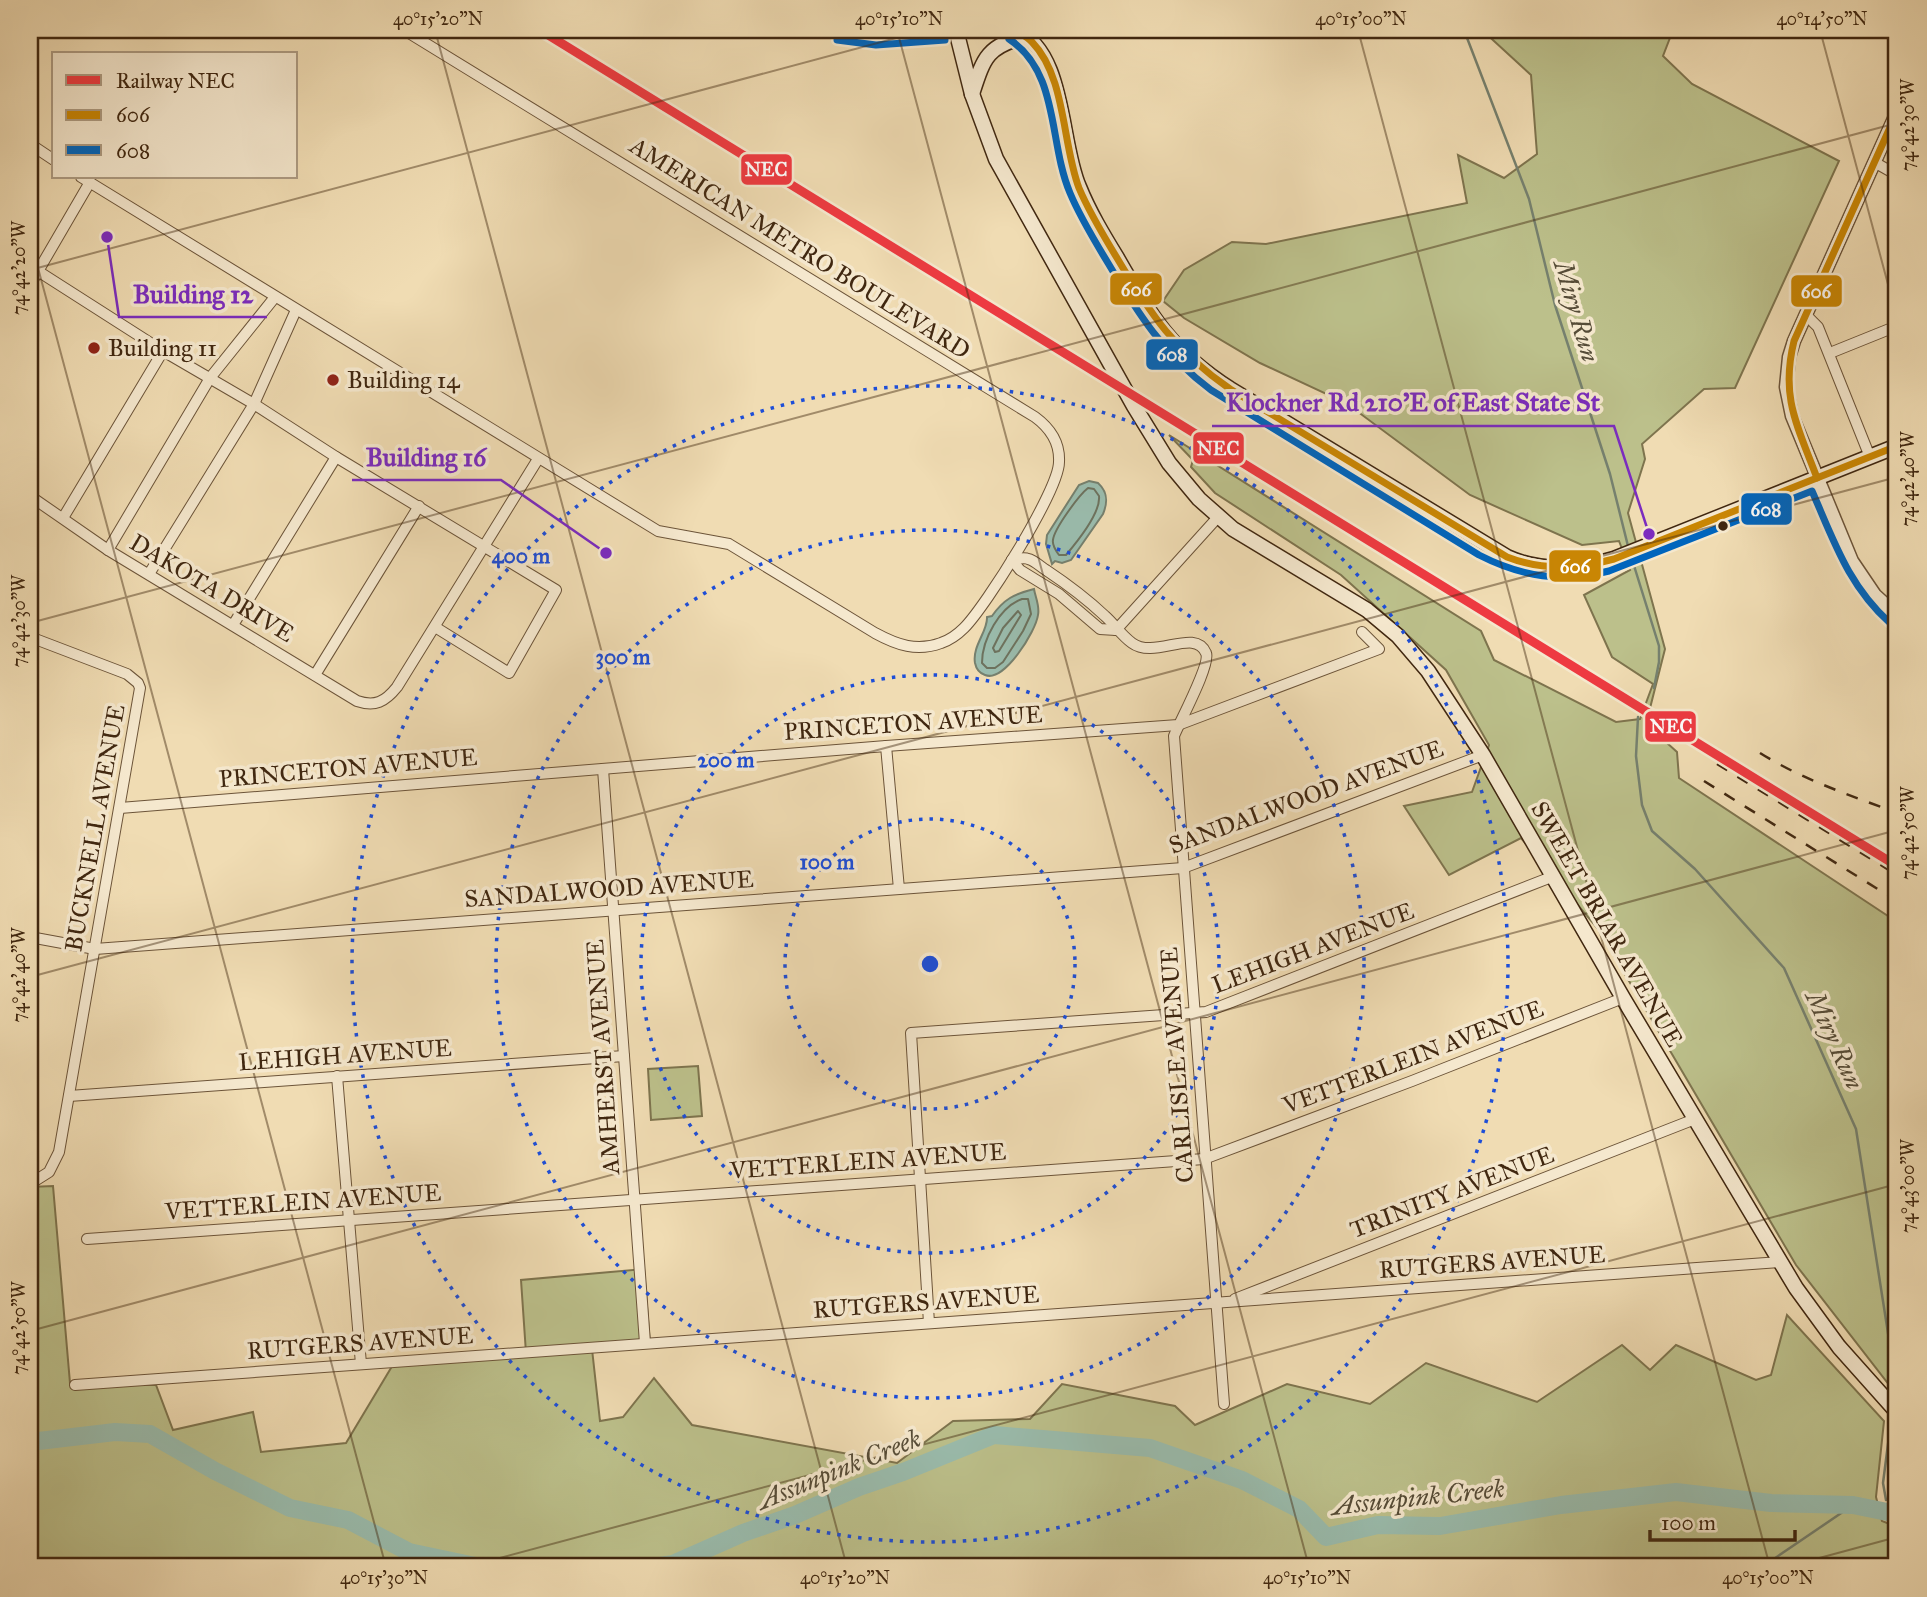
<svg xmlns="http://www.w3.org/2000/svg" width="1927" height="1597" viewBox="0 0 1927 1597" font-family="'IM FELL Great Primer',serif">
	<rect width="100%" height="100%" fill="#f0dcb3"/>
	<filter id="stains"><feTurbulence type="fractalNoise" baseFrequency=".00286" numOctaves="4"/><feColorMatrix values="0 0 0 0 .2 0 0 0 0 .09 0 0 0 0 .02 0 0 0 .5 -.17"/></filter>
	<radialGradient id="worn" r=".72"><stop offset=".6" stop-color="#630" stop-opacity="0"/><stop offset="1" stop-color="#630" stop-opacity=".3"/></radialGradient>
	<g fill="#bcc08b" stroke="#7e744e" stroke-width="2">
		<path d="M1482,30H1673L1663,56L1692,84L1839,161L1735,388L1704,389L1642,444L1645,459L1628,513L1665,649L1646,724L1677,752L1679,778L1897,922V1395L1796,1265L1599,930L1521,838L1449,875L1404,806L1472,792L1489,745L1446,670L1341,575L1215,493L1191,467L1193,460L1169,435L1481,631L1494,660L1616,722L1640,719L1653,684L1612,657L1584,595L1630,570L1619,541L1582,545L1470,495L1346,403L1260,363L1184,318L1163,301L1184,270L1232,242L1266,244L1467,203L1458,155L1504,178L1537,154L1531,75Z"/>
		<path d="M698,1066L702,1116L651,1120L648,1069Z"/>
		<path d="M53,1186L70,1383L156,1385L173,1430L253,1412L261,1452L346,1443L394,1363L526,1353L521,1280L644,1269L650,1344L592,1349L600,1421L623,1417L654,1378L692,1425L897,1463L953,1421L1030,1419L1062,1384L1175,1406L1195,1425L1287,1384L1370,1404L1426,1363L1537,1402L1622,1345L1650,1370L1676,1345L1756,1380L1771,1375L1787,1315L1884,1421L1876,1497L1882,1521L1897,1527V1567H30V1187Z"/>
	</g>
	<g fill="#9abcad" stroke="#76806e" stroke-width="2">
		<path d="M1089,481L1098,483C1108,492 1108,502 1103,514L1071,560L1062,563L1055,561L1052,564L1046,544L1047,535L1079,485Z"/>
		<path d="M1034,589C1035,596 1040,606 1038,615C1036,631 1004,683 985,675C979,673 976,668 975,663C972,646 988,631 987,617L992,616C1004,599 1014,594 1034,589Z"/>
	</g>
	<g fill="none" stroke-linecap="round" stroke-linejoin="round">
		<g stroke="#6d725e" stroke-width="2">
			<path d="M1088,488L1094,489L1099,496C1101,513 1077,542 1066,555H1059C1056,551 1052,545 1053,540C1054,529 1079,495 1088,488Z"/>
			<path d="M1022,599H1028L1031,614L1023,631L1003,662L995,668H987L982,663C982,639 1000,607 1022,599Z"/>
			<path d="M1018,611L1021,615L999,651L995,652L993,648L1003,628Z"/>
		</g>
		<g stroke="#76806e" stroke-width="2.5">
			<path d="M1464,30L1529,199L1555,305L1610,474L1628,546"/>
			<path d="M1631,556L1659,646V662L1654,688"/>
			<path d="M1638,717L1636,756L1642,805L1652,831L1695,869L1784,968L1856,1129L1893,1365L1892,1399"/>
			<path d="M1886,1500L1883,1483L1892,1413"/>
			<path d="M1762,1567L1853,1505"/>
		</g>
		<g stroke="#9abcad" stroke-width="18">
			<path d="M30,1442L115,1432L150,1434L215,1471L290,1508L348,1520L409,1552L480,1567"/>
			<path d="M654,1567L673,1564L743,1533L795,1515L859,1487L903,1472L994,1435L1150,1448L1242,1480L1299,1509L1326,1537L1378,1525L1440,1526L1561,1505L1676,1492L1771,1503L1853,1505L1897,1514"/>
		</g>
		<defs>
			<g id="minor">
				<path d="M838,30L876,35L944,30"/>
				<path d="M30,144L54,160"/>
				<path d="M1874,162L1897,175"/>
				<path d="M81,177L658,531L729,544L875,633C897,645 917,652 941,643C950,640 957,635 964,628C986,606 1059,490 1059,462C1060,443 1050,428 1035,417L404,30"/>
				<path d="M30,266L163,351L254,404L336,457L556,590L509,673L435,627"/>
				<path d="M30,285L90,182"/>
				<path d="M1806,315L1818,327L1870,457"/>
				<path d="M1830,353L1897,326"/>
				<path d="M30,496L108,550L357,701C375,707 385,702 397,687L538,459"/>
				<path d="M63,518L163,351"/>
				<path d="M108,550L210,378L275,297"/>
				<path d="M1012,560C1017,559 1024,557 1028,559C1034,560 1041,567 1046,570C1067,584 1087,599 1105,616C1115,625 1121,635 1132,643C1155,660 1195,627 1206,653C1211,664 1180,721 1174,736L1224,1404"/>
				<path d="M1012,560L1020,570L1059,594L1100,629L1116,630"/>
				<path d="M149,574L254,404L296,310"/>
				<path d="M233,625L336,457"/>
				<path d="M1116,630L1218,517"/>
				<path d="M30,637L127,674L138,683L140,688L59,1152L49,1172L30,1184"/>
				<path d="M315,675L419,506"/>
				<path d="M886,746L899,889"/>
				<path d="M603,769L645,1343"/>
				<path d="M120,808L886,746L1178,725L1379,649L1362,632"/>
				<path d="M30,937L95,949L1183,868L1483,755"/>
				<path d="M337,1076L361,1364"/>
				<path d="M69,1096L624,1056"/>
				<path d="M87,1239L1204,1159L1412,1081L1623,998"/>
				<path d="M1235,1299L1695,1119"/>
				<path d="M929,1323L911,1033L1206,1012L1554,876"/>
				<path d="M75,1385L1780,1262"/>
			</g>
			<path id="tertiary" d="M1897,112L1794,341L1789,357L1786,387L1792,416L1852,561L1875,595L1897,615"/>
			<g id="secondary">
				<path d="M956,30L972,94L996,159L1134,406L1169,463L1199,499L1233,529L1367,610L1398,636L1428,671L1483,755L1623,998L1796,1288L1839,1347L1897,1412"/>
				<path d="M1015,30C1066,52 1059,142 1079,187C1089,212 1103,235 1117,258C1150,316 1172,352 1230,389L1507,557C1542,573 1578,570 1614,559L1897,446"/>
				<path d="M972,94C984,57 987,46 1027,36"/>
			</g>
		</defs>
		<use href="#minor" stroke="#6c5439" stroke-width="12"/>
		<use href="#tertiary" stroke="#6c5439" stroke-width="15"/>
		<use href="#secondary" stroke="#402710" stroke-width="17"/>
		<use href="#minor" stroke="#f5e8ce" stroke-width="10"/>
		<use href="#tertiary" stroke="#f5e8ce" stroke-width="12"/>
		<use href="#secondary" stroke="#f5e8ce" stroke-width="14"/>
		<g stroke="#402710" stroke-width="2.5" stroke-dasharray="12 12" stroke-linecap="butt">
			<path d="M1760,753C1803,780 1850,795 1897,813"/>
			<path d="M1717,764L1897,875"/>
			<path d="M1704,781L1897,901"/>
		</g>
		<defs>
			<g id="bus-1">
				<path d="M838,30L876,35L944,30"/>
				<path d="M1015,30C1021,34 1028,37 1032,42C1066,77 1062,143 1079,188C1089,212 1103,235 1117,258C1151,315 1175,351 1230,389L1507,557C1543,571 1577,569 1614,559L1897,446"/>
				<path d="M1817,478C1798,427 1780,398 1794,341L1897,112"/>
			</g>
			<g id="bus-2">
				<path d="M1009,39C1060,73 1048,141 1070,193C1080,217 1094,240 1108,263C1137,312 1165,356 1211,390L1479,555C1522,577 1562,583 1609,571L1812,491C1834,541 1848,585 1890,623"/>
				<path d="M837,40L876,45L945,40"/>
			</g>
		</defs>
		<use href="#bus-1" stroke="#f5e8ce" stroke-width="12"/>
		<use href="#bus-2" stroke="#f5e8ce" stroke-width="12"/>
		<use href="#bus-1" stroke="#c98604" stroke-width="7"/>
		<use href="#bus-2" stroke="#0065bd" stroke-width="7"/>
		<defs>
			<path id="rail-1" d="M540,30L1897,866"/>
		</defs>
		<use href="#rail-1" stroke="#f5e8ce" stroke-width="14"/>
		<use href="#rail-1" stroke="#ee3a41" stroke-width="9"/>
	</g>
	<path fill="none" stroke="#402710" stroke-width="2" stroke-opacity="0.45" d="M435,30L847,1567M897,30L1309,1567M1358,30L1770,1567M1820,30L1897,318M30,238L386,1567M30,270L926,30M30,623L1897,123M30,977L1897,477M30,1331L1897,830M466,1567L1897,1184M1786,1567L1897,1537"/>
	<g fill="none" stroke="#1d4ed8" stroke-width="3.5" stroke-dasharray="3.5 7">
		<circle cx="930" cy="964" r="145"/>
		<circle cx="930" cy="964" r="289"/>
		<circle cx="930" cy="964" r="434"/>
		<circle cx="930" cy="964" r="578"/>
	</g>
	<g fill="#8f2418" stroke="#f5e8ce" stroke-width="2.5">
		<circle cx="94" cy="348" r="7"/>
		<circle cx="333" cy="380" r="7"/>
	</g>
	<circle fill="#402710" stroke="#f5e8ce" stroke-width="2.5" cx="1723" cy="526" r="6"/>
	<g text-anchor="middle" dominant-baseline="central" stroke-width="7" stroke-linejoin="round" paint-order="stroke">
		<g font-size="24" fill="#402710" stroke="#f5e8ce">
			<text transform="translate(800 248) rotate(32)">AMERICAN METRO BOULEVARD</text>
			<text transform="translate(212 588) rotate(31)">DAKOTA DRIVE</text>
			<text transform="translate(913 723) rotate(-4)">PRINCETON AVENUE</text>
			<text transform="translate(348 768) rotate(-5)">PRINCETON AVENUE</text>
			<text transform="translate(1306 797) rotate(-20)">SANDALWOOD AVENUE</text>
			<text transform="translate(95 828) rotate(-80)">BUCKNELL AVENUE</text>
			<text transform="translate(609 889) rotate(-4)">SANDALWOOD AVENUE</text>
			<text transform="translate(1607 924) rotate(60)">SWEET BRIAR AVENUE</text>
			<text transform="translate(1313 948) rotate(-21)">LEHIGH AVENUE</text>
			<text transform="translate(345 1055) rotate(-4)">LEHIGH AVENUE</text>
			<text transform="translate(603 1057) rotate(-94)">AMHERST AVENUE</text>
			<text transform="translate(1413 1057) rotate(-21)">VETTERLEIN AVENUE</text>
			<text transform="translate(1177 1065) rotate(-94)">CARLISLE AVENUE</text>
			<text transform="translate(868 1161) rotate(-4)">VETTERLEIN AVENUE</text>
			<text transform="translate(1452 1192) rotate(-21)">TRINITY AVENUE</text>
			<text transform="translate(303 1202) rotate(-4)">VETTERLEIN AVENUE</text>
			<text transform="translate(1492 1262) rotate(-4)">RUTGERS AVENUE</text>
			<text transform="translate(926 1302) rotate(-4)">RUTGERS AVENUE</text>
			<text transform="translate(360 1343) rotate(-4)">RUTGERS AVENUE</text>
		</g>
		<g font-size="24" fill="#402710" stroke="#f5e8ce" text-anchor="start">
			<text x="108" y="348">Building 11</text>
			<text x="347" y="380">Building 14</text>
		</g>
		<g font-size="26" font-style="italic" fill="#564c37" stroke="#f5e8ce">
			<text transform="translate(1577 311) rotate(74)">Miry Run</text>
			<text transform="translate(1835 1040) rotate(66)">Miry Run</text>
			<text transform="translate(839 1469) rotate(-22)">Assunpink Creek</text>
			<text transform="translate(1418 1497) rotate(-6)">Assunpink Creek</text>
		</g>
	</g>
	<circle cx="930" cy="964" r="10" fill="#1d4ed8" stroke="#f5e8ce" stroke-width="3.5"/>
	<g font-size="21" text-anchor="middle" font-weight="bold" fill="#1d4ed8" stroke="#f5e8ce" stroke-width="7" stroke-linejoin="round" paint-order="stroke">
		<text x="521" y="563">400 m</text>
		<text x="623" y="664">300 m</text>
		<text x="726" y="767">200 m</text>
		<text x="827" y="869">100 m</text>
	</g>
	<path fill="none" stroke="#7b2cbf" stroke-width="2.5" d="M107 237L119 317H267M1649 534L1614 426H1212M606 553L501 480H352"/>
	<g fill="#7b2cbf" stroke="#f5e8ce" stroke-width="2.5">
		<circle cx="107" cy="237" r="7"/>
		<circle cx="1649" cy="534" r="7"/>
		<circle cx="606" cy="553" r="7"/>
	</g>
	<g font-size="26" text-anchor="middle" font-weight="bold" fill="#7b2cbf" stroke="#f5e8ce" stroke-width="7" stroke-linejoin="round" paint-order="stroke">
		<text x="193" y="303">Building 12</text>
		<text x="1413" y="411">Klockner Rd 210'E of East State St</text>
		<text x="426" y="466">Building 16</text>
	</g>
	<g stroke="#f5e8ce" stroke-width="2.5">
		<rect x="740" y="153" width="53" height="33" rx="7" fill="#ee3a41"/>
		<rect x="1109" y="272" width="54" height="34" rx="7" fill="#c98604"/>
		<rect x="1790" y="274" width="53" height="34" rx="7" fill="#c98604"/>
		<rect x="1145" y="338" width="54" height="33" rx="7" fill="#0065bd"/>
		<rect x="1192" y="431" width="53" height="34" rx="7" fill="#ee3a41"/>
		<rect x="1740" y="492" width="53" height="34" rx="7" fill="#0065bd"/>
		<rect x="1548" y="549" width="54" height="34" rx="7" fill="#c98604"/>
		<rect x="1644" y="710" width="53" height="33" rx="7" fill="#ee3a41"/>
	</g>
	<g font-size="19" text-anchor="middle" font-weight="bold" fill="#fff">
		<text x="766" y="176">NEC</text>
		<text x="1136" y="296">606</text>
		<text x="1816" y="298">606</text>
		<text x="1172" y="361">608</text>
		<text x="1218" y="455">NEC</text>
		<text x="1766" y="516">608</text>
		<text x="1575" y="573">606</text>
		<text x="1671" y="733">NEC</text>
	</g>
	<rect width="1927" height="1597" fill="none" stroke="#f0dcb3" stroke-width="77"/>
	<rect x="52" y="52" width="245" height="126" fill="#f5e8ce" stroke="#ad9b82" stroke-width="2"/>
	<rect x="66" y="75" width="35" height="10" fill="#ee3a41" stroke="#ad9b82" stroke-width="2"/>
	<text x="116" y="88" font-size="21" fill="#402710">Railway NEC</text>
	<rect x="66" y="110" width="35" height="10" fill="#c98604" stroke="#ad9b82" stroke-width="2"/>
	<text x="116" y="122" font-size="21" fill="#402710">606</text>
	<rect x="66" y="145" width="35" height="10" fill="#0065bd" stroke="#ad9b82" stroke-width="2"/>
	<text x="116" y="158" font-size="21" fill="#402710">608</text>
	<path d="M1650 1530v10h145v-10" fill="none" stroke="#402710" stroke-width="3.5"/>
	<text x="1661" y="1530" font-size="21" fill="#402710" stroke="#f5e8ce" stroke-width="5" paint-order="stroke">100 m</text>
	<rect x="38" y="38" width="1850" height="1520" fill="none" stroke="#402710" stroke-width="2.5"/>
	<g font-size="18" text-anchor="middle" fill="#402710">
		<text x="438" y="25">40°15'20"N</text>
		<text x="899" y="25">40°15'10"N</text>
		<text x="1361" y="25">40°15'00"N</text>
		<text x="1822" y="25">40°14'50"N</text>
		<text transform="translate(1908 125) rotate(-90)" y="6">74°42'30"W</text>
		<text transform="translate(19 268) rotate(-90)" y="6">74°42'20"W</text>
		<text transform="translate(1908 479) rotate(-90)" y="6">74°42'40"W</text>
		<text transform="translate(19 621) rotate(-90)" y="6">74°42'30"W</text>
		<text transform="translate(1908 833) rotate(-90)" y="6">74°42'50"W</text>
		<text transform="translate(19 975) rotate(-90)" y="6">74°42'40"W</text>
		<text transform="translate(1908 1186) rotate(-90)" y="6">74°43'00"W</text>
		<text transform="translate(19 1328) rotate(-90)" y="6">74°42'50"W</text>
		<text x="384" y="1584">40°15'30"N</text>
		<text x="845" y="1584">40°15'20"N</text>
		<text x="1307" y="1584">40°15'10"N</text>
		<text x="1768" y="1584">40°15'00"N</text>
	</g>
	<rect width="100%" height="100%" filter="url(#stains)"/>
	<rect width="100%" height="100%" fill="url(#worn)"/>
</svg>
